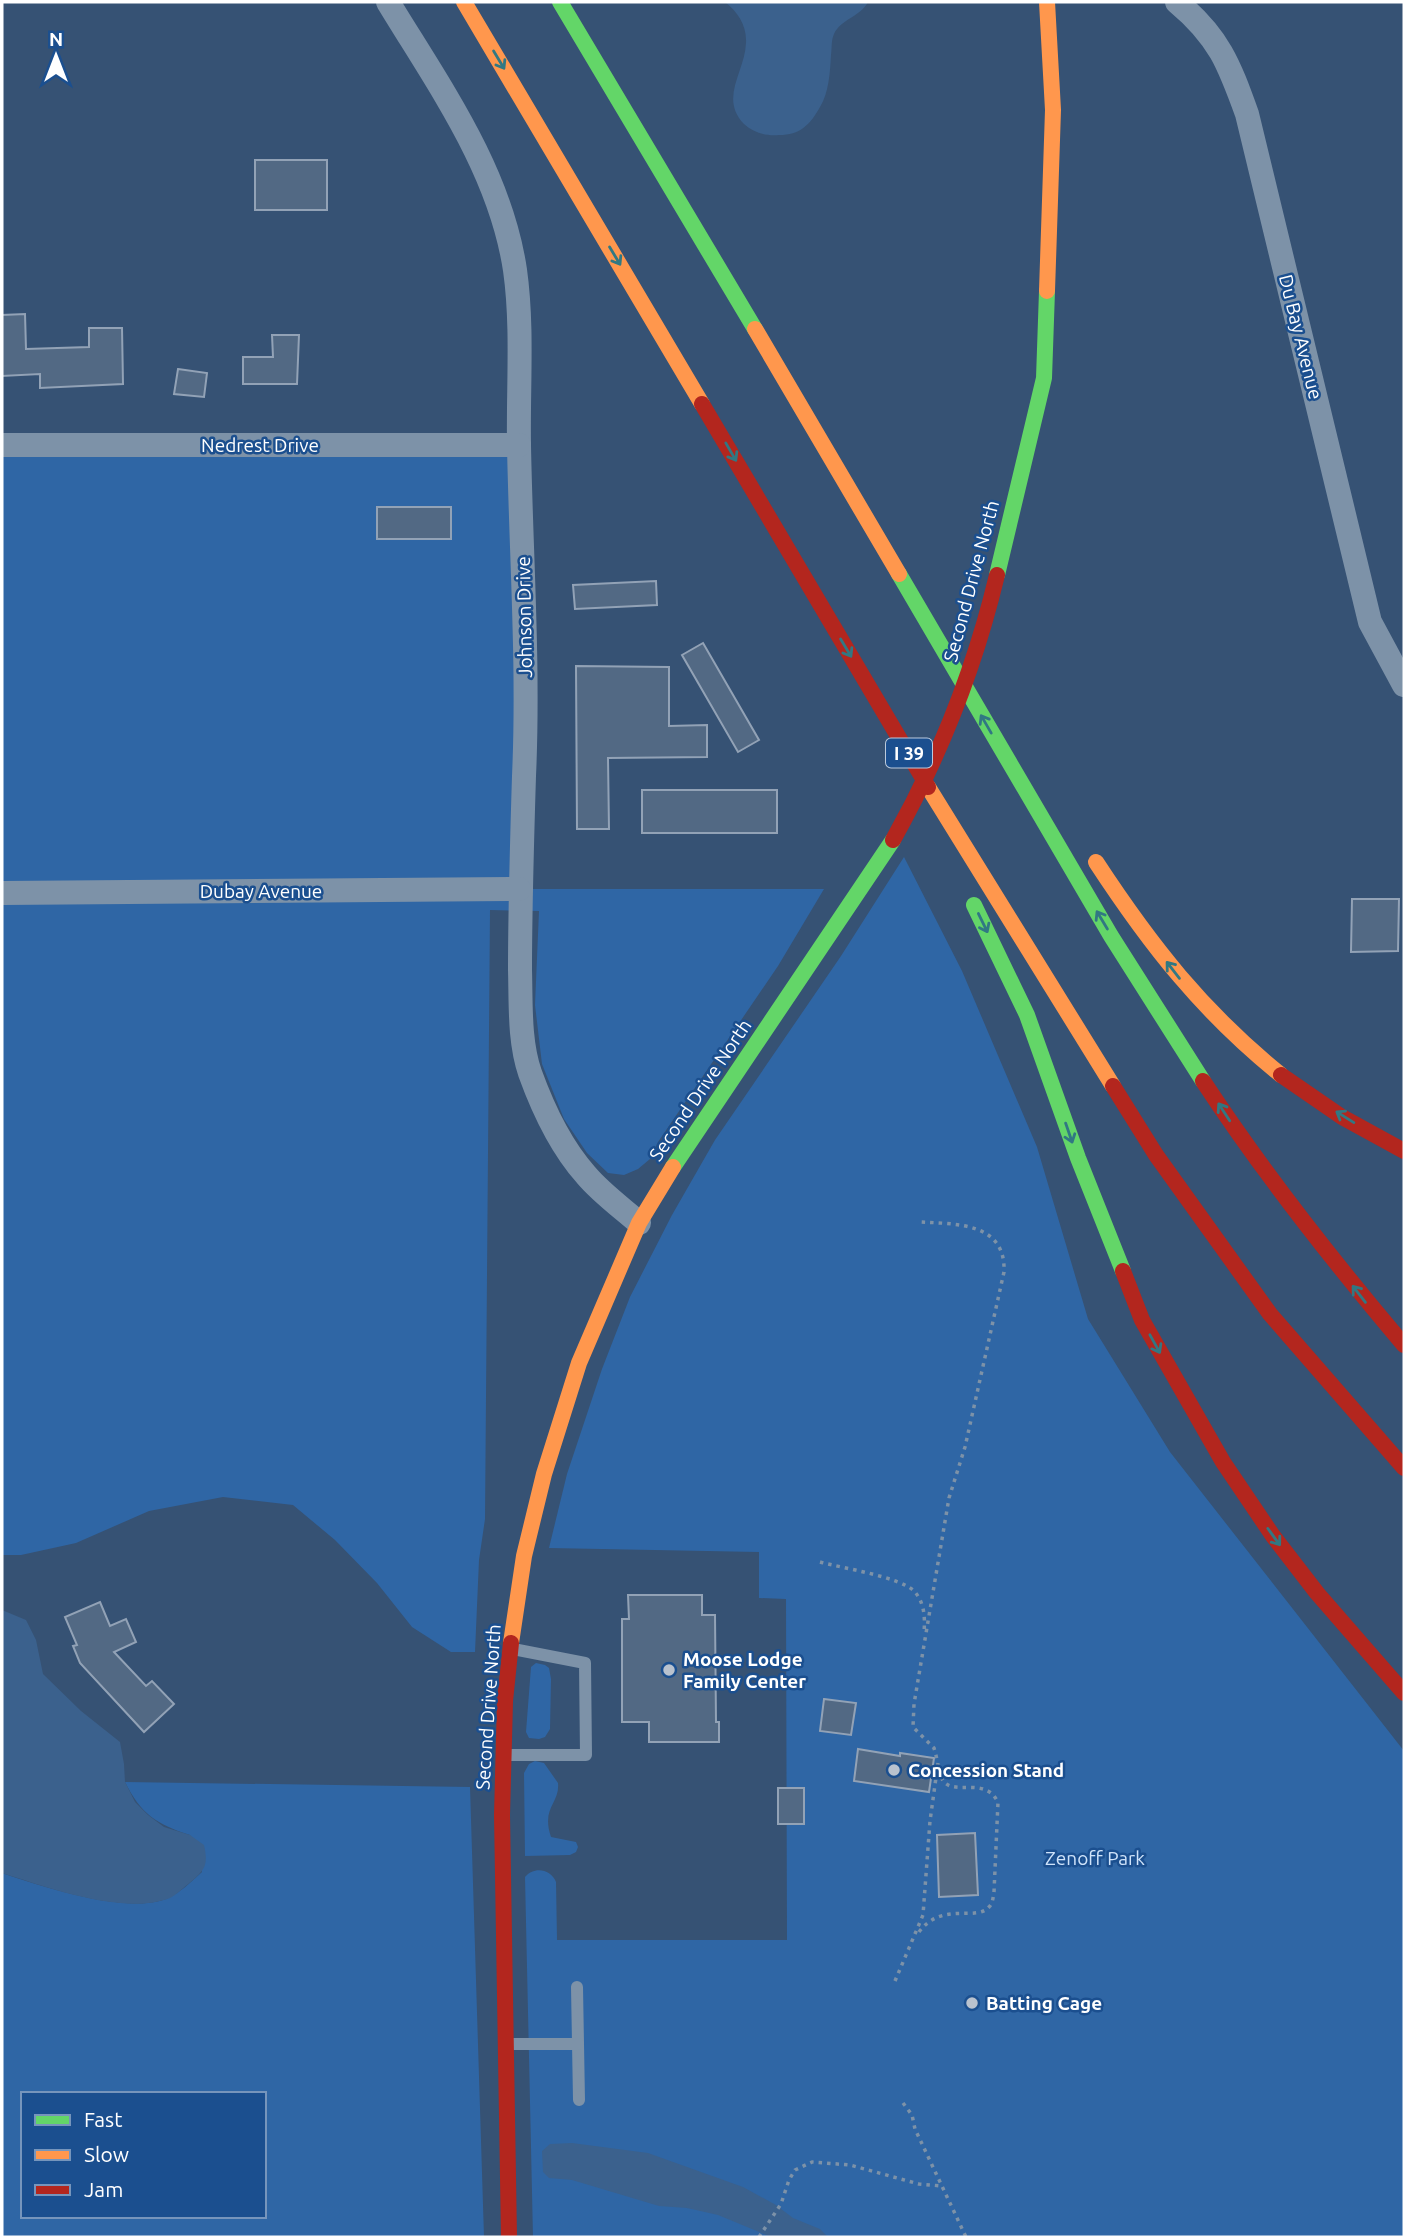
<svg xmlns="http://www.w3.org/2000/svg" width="1406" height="2239" viewBox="0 0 1406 2239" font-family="Ubuntu,sans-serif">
	<rect width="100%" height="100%" fill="#365274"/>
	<g fill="#2f66a5" fill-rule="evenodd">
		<path d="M2,444L519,445L520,889H824L778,966L658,1142L650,1159L638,1169L624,1175L608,1173L587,1153L564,1119L542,1064L535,1005L539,911L490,910L485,1519L479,1560L475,1652H451L412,1627L377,1583L335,1540L293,1505L223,1497L149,1511L76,1543L21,1555H2Z"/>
		<path d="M904,857L962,971L1037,1147L1088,1319L1170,1452L1404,1751V2237H533L525,1877C534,1866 551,1869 556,1882L557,1940H787L786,1599L759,1598V1552L549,1548L567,1474L602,1369L630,1297L672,1215L715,1140L841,956Z"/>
		<path d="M536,1663L545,1665L549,1668L551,1679L550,1729L545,1737L539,1739L529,1738L526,1732L531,1667Z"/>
		<path d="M535,1761L544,1763L558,1783C560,1804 541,1807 551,1837L576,1842L578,1847L576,1852L570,1855L525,1856L524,1773L529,1764Z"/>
		<path d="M125,1782L470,1787L484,2237H2V1873C41,1886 135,1918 172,1896C183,1890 193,1880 202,1872L190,1835C156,1824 141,1814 125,1782ZM23,2094H264V2216H23Z"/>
	</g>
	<g fill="#3b618d">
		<path d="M725,2H868C860,17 841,19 834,34C831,40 832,49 831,55C830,72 829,92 820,107C810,125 800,135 779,135C766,136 754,133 744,124C719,98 745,72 746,43C747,26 738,12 725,2Z"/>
		<path d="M2,1610L26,1620L36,1640L43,1674L81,1711L120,1742L124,1764L125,1782L135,1802L148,1815L164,1827L190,1835L204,1845C209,1867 204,1871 187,1885C182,1889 176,1895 170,1898C123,1916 47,1887 2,1873Z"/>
		<path d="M572,2143L648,2153L743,2187L776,2205L793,2218L820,2229L828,2237H771L718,2215L687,2208L659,2206L572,2180L549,2178L543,2172L542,2151L550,2144Z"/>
	</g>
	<g fill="#526984" stroke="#92a2b6" stroke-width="2">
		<rect x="255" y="160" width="72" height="50"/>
		<path d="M25,314L26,349L89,347V328H122L123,384L40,388V374L2,376V315Z"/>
		<path d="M272,335H299L297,384H243V357H273Z"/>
		<path d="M178,369L207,373L204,397L174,394Z"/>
		<rect x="377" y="507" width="74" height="32"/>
		<path d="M656,581L657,605L575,609L573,585Z"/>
		<path d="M703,643L759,740L738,752L682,655Z"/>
		<path d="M576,666L669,667V726L707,725V757L608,758L609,829H577Z"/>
		<rect x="642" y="790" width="135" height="43"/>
		<path d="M1352,899H1399L1398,951L1351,952Z"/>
		<path d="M628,1595H702V1615H715L716,1722H719V1742H649V1722H622V1619H629Z"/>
		<path d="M100,1602L110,1626L126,1619L136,1642L114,1652L146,1686L152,1681L174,1704L144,1732L80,1663L73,1646L77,1645L65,1617Z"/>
		<path d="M824,1699L856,1703L851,1735L820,1731Z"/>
		<path d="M858,1749L900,1756V1753L934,1758L929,1792L854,1781Z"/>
		<rect x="778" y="1788" width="26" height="36"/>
		<path d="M975,1833L978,1895L939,1897L937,1835Z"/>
	</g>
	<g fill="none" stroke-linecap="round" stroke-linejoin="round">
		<g stroke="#7d92a8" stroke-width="3.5" stroke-dasharray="3.5 5" stroke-linecap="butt">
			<path d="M820,1562C842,1568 900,1577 914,1591C925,1603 925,1618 924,1633"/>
			<path d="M919,1932C942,1901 976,1922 989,1907C993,1903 993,1897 994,1892L998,1802C996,1799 994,1795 991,1793C973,1779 943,1800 939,1769"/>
			<path d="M895,1981L923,1915L930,1821L938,1763L934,1748L913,1727L914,1704L949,1498L965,1447L1004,1272C1006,1223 958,1224 921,1222"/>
			<path d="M903,2103L912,2115L915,2129L966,2237"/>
			<path d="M759,2237L781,2204L789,2180L795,2170L812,2162L850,2165L919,2184L942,2186"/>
		</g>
		<g stroke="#7d92a8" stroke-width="12">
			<path d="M504,1755H586L585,1663L513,1649"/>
			<path d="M577,1987L579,2100"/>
			<path d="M506,2044H578"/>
		</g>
		<g stroke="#7d92a8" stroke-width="24">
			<path d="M388,2C439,86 500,170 515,270C523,327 518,387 519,445C521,555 529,665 524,776C522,841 520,905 520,970C521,1004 519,1041 530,1073C543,1109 561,1147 586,1175C601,1193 622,1208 639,1223"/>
			<path d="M1177,2C1219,37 1229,64 1247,114L1370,622L1404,685"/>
			<path d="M2,445H519"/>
			<path d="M2,893L519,889"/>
		</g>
		<g stroke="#63d668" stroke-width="16">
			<path d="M560,2L755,329"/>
			<path d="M899,574L1111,936L1203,1081"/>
			<path d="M997,575L1044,378L1047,291"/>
			<path d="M974,905L1027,1015L1078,1158L1123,1271"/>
			<path d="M673,1167L893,840"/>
		</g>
		<g stroke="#ff974d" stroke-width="16">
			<path d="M464,2L702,404"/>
			<path d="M1047,291L1053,110L1047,2"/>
			<path d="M755,329L899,574"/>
			<path d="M928,787L1113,1086"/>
			<path d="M1096,862C1151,946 1203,1012 1281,1075"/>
			<path d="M511,1643L524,1556L544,1474L579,1363L639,1223L673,1167"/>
		</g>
		<g stroke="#b3261e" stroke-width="16">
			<path d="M702,404L928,787"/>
			<path d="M893,840C939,758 975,667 997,575"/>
			<path d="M1281,1075L1342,1117L1404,1151"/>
			<path d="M1203,1081C1264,1174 1332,1260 1404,1345"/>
			<path d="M1113,1086L1156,1155L1270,1314L1404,1468"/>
			<path d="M1123,1271L1142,1320L1223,1462L1273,1536L1317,1593L1404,1693"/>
			<path d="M509,2237L502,1815L505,1701L511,1643"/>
		</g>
	</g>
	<defs><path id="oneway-shaft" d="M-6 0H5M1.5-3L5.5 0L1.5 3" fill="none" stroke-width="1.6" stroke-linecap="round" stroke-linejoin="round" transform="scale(1.75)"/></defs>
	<g stroke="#317883">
		<use href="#oneway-shaft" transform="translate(499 60) rotate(59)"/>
		<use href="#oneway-shaft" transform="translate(615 256) rotate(59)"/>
		<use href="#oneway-shaft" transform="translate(731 452) rotate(60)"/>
		<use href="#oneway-shaft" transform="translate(846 648) rotate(59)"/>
		<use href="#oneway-shaft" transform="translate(986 724) rotate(-120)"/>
		<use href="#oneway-shaft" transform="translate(1102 920) rotate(-121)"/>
		<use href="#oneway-shaft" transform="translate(983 923) rotate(64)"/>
		<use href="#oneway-shaft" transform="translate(1173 970) rotate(-128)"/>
		<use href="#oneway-shaft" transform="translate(1224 1112) rotate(-123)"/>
		<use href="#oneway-shaft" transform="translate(1345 1117) rotate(-148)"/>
		<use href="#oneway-shaft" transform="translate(1069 1133) rotate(71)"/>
		<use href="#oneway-shaft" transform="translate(1359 1294) rotate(-128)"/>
		<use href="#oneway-shaft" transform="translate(1155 1344) rotate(61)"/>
		<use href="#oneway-shaft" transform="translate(1274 1537) rotate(54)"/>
	</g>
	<g fill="#b9c2ce" stroke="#1b4f8f" stroke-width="2.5">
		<circle cx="669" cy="1670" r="7"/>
		<circle cx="894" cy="1770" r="7"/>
		<circle cx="972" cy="2003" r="7"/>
	</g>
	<g text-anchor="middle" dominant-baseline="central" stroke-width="5" stroke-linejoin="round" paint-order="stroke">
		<rect fill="#1b4f8f" stroke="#bbcadd" stroke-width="2" x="886" y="738.5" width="46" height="29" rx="5"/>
		<g font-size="18" font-weight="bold" fill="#fff">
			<text x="909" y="753">I 39</text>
		</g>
		<g font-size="19" fill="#fff" stroke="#1b4f8f">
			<text transform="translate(1301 337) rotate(76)">Du Bay Avenue</text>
			<text x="260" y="445">Nedrest Drive</text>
			<text transform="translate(971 581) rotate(-75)">Second Drive North</text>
			<text transform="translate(524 617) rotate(-91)">Johnson Drive</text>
			<text x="261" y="891">Dubay Avenue</text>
			<text transform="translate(700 1090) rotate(-56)">Second Drive North</text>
			<text transform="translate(488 1707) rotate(-86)">Second Drive North</text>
		</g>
		<g font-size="19" font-weight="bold" fill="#fff" stroke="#1b4f8f" text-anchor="start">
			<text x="683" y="1659">Moose Lodge<tspan x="683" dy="22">Family Center</tspan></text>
			<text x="908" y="1770">Concession Stand</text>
			<text x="986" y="2003">Batting Cage</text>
		</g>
		<g font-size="19" fill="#cfe3fa" stroke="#1b4f8f">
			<text x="1095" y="1858">Zenoff Park</text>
		</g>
	</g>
	<rect width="1406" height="2239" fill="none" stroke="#ffffff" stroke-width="7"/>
	<rect x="21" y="2092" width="245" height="126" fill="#1b4f8f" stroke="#7695bc" stroke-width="2"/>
	<rect x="35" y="2115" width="35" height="10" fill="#63d668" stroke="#7695bc" stroke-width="2"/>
	<text x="84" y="2127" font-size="21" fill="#ffffff">Fast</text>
	<rect x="35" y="2150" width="35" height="10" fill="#ff974d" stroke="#7695bc" stroke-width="2"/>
	<text x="84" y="2162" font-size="21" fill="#ffffff">Slow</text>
	<rect x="35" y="2185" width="35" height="10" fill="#b3261e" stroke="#7695bc" stroke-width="2"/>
	<text x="84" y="2197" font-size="21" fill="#ffffff">Jam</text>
	<g transform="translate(56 56)" stroke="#1b4f8f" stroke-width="5" paint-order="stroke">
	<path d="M0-5L12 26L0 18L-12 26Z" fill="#ffffff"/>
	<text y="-10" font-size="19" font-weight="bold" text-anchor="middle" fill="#ffffff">N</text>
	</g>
</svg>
